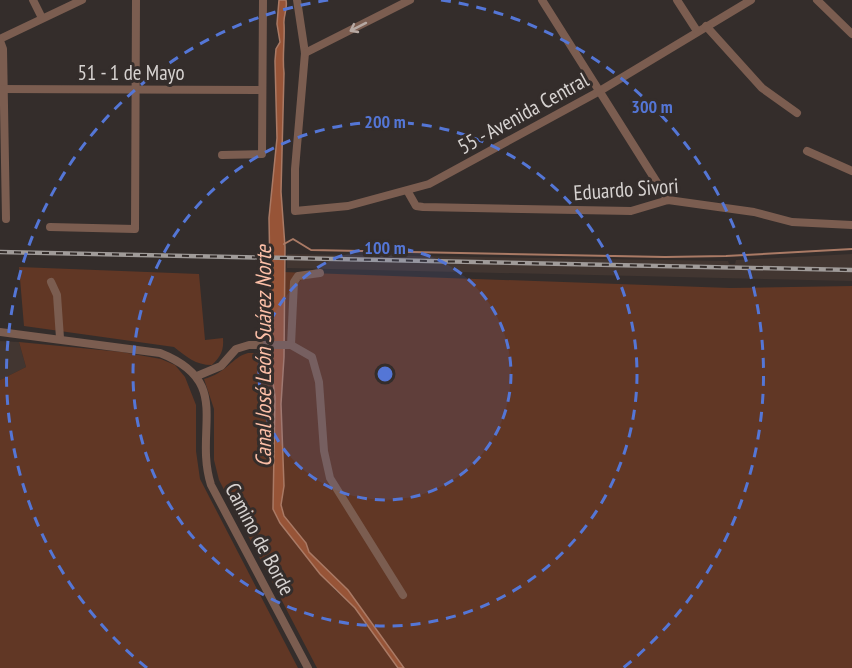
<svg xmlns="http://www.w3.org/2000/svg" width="852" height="668" viewBox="0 0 852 668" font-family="'PT Sans Narrow',sans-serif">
	<rect width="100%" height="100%" fill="#342d2b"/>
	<g fill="#423631">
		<path d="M287,254L728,261L729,264H735L736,260L852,254V281L287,268Z"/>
		<path d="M0,341L19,342L26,367L0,380Z"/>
	</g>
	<g fill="#613725">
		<path d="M19,267L199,274L205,340L223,338C224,350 221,356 212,365C195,365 187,357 174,347L24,326Z"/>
		<path d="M283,272L730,288L852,286V668H404L348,590L309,552L306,543L284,516L281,505L284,486L281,405L284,357Z"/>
		<path d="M19,342L122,352L161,359L175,365L185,377L196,405V451L200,479L298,668H0V380L26,367Z"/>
		<path d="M248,353H269L275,397L273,509L280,524L301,551L335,590L355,608L398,668H317L219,480L214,460V409L204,379C227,373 232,357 248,353Z"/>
	</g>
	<path fill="#975437" stroke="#aa7a65" stroke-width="1.5" d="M279,0H286C288,9 283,16 284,24C285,41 282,56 284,73L281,192L285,247L284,357L281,404L284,486L281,505L284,516L306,543L309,552L348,590L404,668H398L355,608L320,574L280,523L273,509L275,397L269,353L271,328L269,218L277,138L275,61L276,49L280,42L277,24Z"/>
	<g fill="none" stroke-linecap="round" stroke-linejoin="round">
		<path stroke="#aa7a65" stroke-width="2" d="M284,244L293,239L311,250L665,257L726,256L852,249"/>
		<g stroke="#7b5d50" stroke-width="8">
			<path d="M33,0L42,18"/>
			<path d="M297,0L305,53L295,169V211L348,206L429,184L598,92L751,0"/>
			<path d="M542,0L668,200"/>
			<path d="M677,0L697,31"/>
			<path d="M817,0L852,34"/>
			<path d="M706,26L762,88L797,113"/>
			<path d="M0,39L82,0"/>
			<path d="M0,41L3,49L6,219"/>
			<path d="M305,53L410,0"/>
			<path d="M0,89L262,90"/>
			<path d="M807,151L852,171"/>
			<path d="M222,155L262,154L263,0"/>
			<path d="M408,192L416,206L423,207L631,211L668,200L754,212L792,222L852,225"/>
			<path d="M50,227L135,229L136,0"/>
			<path d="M51,282L57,295L60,338"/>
			<path d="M0,332L160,353C234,382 193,428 211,485L308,668"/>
			<path d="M291,345L294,282L298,276L320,273"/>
			<path d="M197,376L221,366L236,349L249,345H291L312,357L319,382L324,451L330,478L403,595"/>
		</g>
		<defs>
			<path id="rail" d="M0,252L852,270"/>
		</defs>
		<use href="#rail" stroke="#a09b99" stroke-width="4.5"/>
		<use href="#rail" stroke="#342d2b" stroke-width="2" stroke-dasharray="7" stroke-linecap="butt"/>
	</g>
	<defs><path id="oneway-shaft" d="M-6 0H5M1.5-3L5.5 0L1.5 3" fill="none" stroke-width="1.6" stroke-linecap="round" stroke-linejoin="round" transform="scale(1.5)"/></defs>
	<use stroke="#b6a9a3" href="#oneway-shaft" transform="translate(358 27) rotate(153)"/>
	<circle cx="385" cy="374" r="126" fill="#5476d6" fill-opacity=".12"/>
	<g fill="none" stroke="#5476d6" stroke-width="3" stroke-dasharray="10 8">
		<circle cx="385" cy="374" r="126"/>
		<circle cx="385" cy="374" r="252"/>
		<path d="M147 668A378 378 0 0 1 329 0M441 0A378 378 0 0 1 623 668"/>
	</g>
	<g text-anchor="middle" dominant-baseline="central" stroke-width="6" stroke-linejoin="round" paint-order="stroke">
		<g font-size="21" fill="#d6d2d0" stroke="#342d2b">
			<text x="131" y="72">51 - 1 de Mayo</text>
			<text transform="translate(523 113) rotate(-29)">55 - Avenida Central</text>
			<text transform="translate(626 189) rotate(-4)">Eduardo Sivori</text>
			<text transform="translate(260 539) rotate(62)">Camino de Borde</text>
		</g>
		<g font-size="22" font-style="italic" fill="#fcbfa7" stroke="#342d2b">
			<text transform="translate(263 356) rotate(-90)">Canal José León Suárez Norte</text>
		</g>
	</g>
	<circle cx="385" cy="374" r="9" fill="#5476d6" stroke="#342d2b" stroke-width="3"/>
	<g font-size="18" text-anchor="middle" font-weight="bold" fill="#5476d6" stroke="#342d2b" stroke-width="6" stroke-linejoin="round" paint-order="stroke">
		<text x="652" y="113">300 m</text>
		<text x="385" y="128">200 m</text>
		<text x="385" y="254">100 m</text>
	</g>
</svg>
